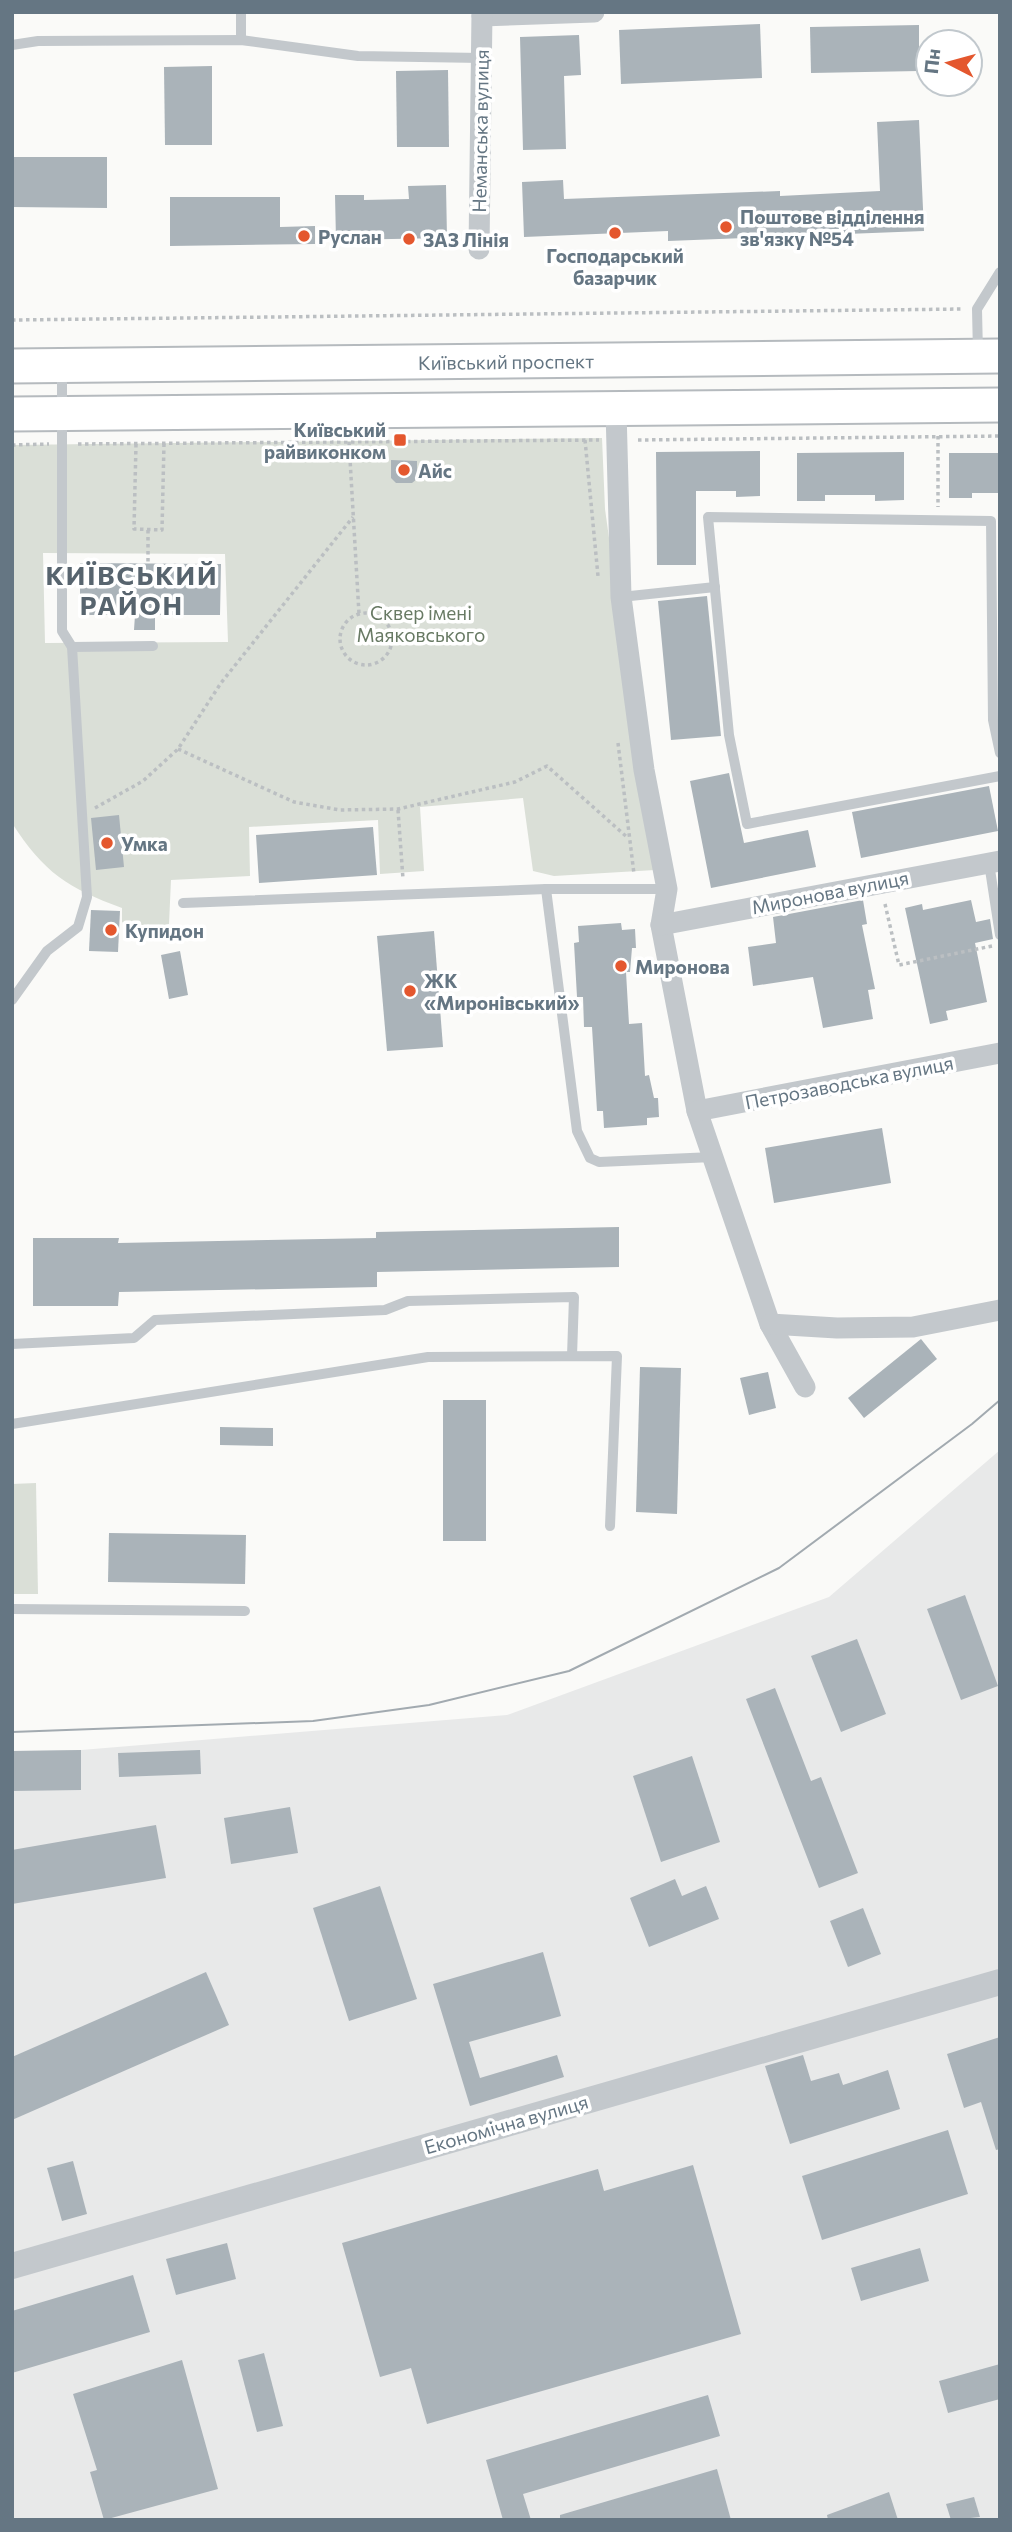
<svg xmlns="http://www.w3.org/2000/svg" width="1012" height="2532" viewBox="0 0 1012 2532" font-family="Commissioner,sans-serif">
	<rect width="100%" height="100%" fill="#fafaf8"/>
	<path fill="#e8e9e9" d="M1000,1450V2520H12V1751L81,1750L507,1715L829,1597Z"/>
	<g fill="#dadfd7" fill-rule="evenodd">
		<path d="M602,438L605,509L655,870L554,876L533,871L523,798L420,807L424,871L380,874L378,820L249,827L250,876L171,880L169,924L140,933L122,922V908C68,888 44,873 12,823V445ZM43,553L225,554L228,642L45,643Z"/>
		<path d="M36,1483L38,1594H12V1484Z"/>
	</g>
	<g fill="#aab3b9">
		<path d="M760,24L762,78L621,84L619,30Z"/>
		<path d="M919,25V71L811,73L810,27Z"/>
		<path d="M579,35L581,75L564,76L566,149L523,150L520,37Z"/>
		<path d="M212,66V145H165L164,67Z"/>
		<path d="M448,70L449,147H397L396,71Z"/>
		<path d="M919,120L924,231L668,241V231L524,237L522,182L563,180L564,199L780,191V196L880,191L877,122Z"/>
		<path d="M12,157H107V208L12,207Z"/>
		<path d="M446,185L447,238L336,240L335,195H364V200L409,199L408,186Z"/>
		<path d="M170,197H280V227L315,226V244L170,246Z"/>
		<path d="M760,451V496L736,497V491H696V565H657L656,452Z"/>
		<path d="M904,452V500L875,501V495H825V501H797V453Z"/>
		<path d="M949,453H1000V493H972V498H949Z"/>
		<path d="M391,460L417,461V479L412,483H396L391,478Z"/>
		<path d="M80,563L221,564L220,615H155V630H134L135,615H80Z"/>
		<path d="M707,596L721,736L671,740L658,601Z"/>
		<path d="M729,773L744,843L808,830L816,867L711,888L690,781Z"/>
		<path d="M989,786L998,831L861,858L852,812Z"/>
		<path d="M119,815L124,867L96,870L91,818Z"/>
		<path d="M373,827L377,875L259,883L256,835Z"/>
		<path d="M863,900L867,924L862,925L875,989L868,990L873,1019L823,1028L813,977L753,986L748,947L776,943L773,917Z"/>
		<path d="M971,900L976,922L990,919L993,939L975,943L987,1002L946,1011L948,1020L930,1024L905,908L922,904L923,910Z"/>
		<path d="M91,910L120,911L118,952L89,951Z"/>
		<path d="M621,923L622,930L635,929L636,948H632L630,972H626L629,1024L642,1023L645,1076L649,1075L654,1098H658L659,1117L647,1118V1125L604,1128L603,1111H597L592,1027H584L583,997H577L574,943L579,942L578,926Z"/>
		<path d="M434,931L443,1047L387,1051L377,936Z"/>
		<path d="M180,951L188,995L169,999L161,955Z"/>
		<path d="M882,1128L891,1183L774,1203L765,1148Z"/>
		<path d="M619,1227V1267L377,1272V1287L119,1292L118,1306H33V1238H119L118,1243L376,1238V1232Z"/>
		<path d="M921,1339L937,1359L864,1418L848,1398Z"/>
		<path d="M640,1367L681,1368L677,1514L636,1512Z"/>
		<path d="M768,1372L776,1408L749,1415L740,1378Z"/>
		<rect x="443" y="1400" width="43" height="141"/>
		<path d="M220,1427L273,1428V1446L220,1445Z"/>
		<path d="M109,1533L246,1535L245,1584L108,1582Z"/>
		<path d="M965,1595L998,1686L961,1700L927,1609Z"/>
		<path d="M857,1639L886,1714L841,1732L811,1656Z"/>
		<path d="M775,1688L811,1781L821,1777L858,1873L819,1888L746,1699Z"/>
		<path d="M81,1750V1790L12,1791V1751Z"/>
		<path d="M200,1750L201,1774L119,1777L118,1753Z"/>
		<path d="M692,1756L720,1842L661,1862L633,1776Z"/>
		<path d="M290,1807L298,1853L231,1864L224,1818Z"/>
		<path d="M156,1825L166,1878L12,1904V1850Z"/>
		<path d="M675,1879L682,1896L706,1886L719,1919L649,1947L630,1898Z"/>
		<path d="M380,1886L417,1999L349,2021L313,1908Z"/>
		<path d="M863,1908L881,1954L848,1967L830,1921Z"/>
		<path d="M543,1952L561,2016L469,2042L480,2078L557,2055L564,2077L470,2106L433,1984Z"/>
		<path d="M206,1972L229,2025L12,2120V2057Z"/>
		<path d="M1000,2037V2149L996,2150L981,2102L964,2108L947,2054Z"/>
		<path d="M803,2055L811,2081L839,2073L843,2085L888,2070L900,2109L790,2144L765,2066Z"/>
		<path d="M948,2130L968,2194L822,2240L802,2176Z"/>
		<path d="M73,2161L87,2214L62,2221L47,2168Z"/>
		<path d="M693,2165L741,2334L427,2424L411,2368L380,2377L342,2243L598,2169L604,2191Z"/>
		<path d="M227,2243L236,2279L176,2295L166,2259Z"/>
		<path d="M920,2248L929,2281L861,2301L851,2268Z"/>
		<path d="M133,2275L150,2332L12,2373V2311Z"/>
		<path d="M264,2353L283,2426L257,2432L238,2360Z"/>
		<path d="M182,2360L218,2489L104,2520L90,2472L97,2470L73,2394Z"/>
		<path d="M1000,2364V2399L948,2413L939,2381Z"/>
		<path d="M708,2395L720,2436L523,2494L531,2520H503L486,2460Z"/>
		<path d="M717,2469L731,2520H560V2515Z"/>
		<path d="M889,2492L898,2520H828L827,2515Z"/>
		<path d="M974,2497L980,2517L951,2520L946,2504Z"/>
	</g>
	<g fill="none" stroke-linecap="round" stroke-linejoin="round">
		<defs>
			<g id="primary">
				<path id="s1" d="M12,366L1000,356"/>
				<path d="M12,414L1000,405"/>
			</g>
		</defs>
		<use href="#primary" stroke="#b5babe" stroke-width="37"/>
		<g stroke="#bbbfc2" stroke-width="3.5" stroke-dasharray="3.5 3.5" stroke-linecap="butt">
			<path d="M12,320L963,309"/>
			<path d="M938,436V507"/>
			<path d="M585,440L598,576"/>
			<path d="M638,440L1000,436"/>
			<path d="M349,442L359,614"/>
			<path d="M78,444L599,440"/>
			<path d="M136,444L134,529L162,530L164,443"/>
			<path d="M12,445L49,444"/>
			<path d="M148,530V564"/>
			<circle cx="366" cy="639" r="26"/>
			<path d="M618,743L634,874"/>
			<path d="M178,749L294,802L340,810L398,809L515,782L547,766L628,838"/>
			<path d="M95,808L143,781L178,749L221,683L353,517"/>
			<path d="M398,810L403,879"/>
			<path d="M885,904L899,965L992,946"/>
		</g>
		<g stroke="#c3c8cc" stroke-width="10">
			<path d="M241,12V40"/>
			<path d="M12,45L38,41L241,40L358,56L482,58"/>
			<path d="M978,354L977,309L1000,272"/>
			<path d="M62,369V631L72,647"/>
			<path d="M621,597L715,587"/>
			<path d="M1000,753L993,720L991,521L708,517L729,735L747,824L1000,776"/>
			<path d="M989,863L1000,935"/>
			<path d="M546,889L577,1131L590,1158L599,1162L713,1157"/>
			<path d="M183,903L546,889H667"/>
			<path d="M12,1000L47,951L78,927L87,897L72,647L153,646"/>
			<path d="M12,1344L134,1338L155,1320L385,1310L408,1301L574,1297L572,1356"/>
			<path d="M12,1424L428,1357L617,1356L610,1526"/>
			<path d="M12,1609L245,1611"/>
		</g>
		<g stroke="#c3c8cc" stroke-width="21">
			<path d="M482,16L594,12"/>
			<path d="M479,249L482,12"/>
			<path d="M616,410L621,597L644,770L667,889L661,925L697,1111L770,1324L805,1387"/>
			<path d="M661,925L1000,861"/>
			<path d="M697,1111L1000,1053"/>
			<path d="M770,1324L837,1328L913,1327L1000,1310"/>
		</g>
		<path stroke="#c3c8cc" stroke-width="26" d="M12,2266L1000,1982"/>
		<use href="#primary" stroke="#fff" stroke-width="33"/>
		<path stroke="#a2aab0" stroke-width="2" d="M12,1732L313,1721L429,1705L569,1671L779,1568L972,1424L1000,1400"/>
	</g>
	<g fill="#e4572e" stroke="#fff" stroke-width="2.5">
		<circle cx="726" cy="227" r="7"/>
		<circle cx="615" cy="233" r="7"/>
		<circle cx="304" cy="236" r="7"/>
		<circle cx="409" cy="239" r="7"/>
		<rect x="393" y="433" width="14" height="14" rx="3.5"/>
		<circle cx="404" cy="470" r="7"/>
		<circle cx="107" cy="843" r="7"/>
		<circle cx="111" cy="930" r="7"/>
		<circle cx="621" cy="966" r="7"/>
		<circle cx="410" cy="991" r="7"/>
	</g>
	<g text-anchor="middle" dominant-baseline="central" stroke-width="7" stroke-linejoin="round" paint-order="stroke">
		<g font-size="19" fill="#657683" stroke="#fff">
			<text transform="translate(480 131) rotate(-89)">Неманська вулиця</text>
			<text stroke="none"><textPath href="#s1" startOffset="494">Київський проспект</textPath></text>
			<text transform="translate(830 892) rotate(-11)">Миронова вулиця</text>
			<text transform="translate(849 1082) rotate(-11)">Петрозаводська вулиця</text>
			<text transform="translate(506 2124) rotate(-16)">Економічна вулиця</text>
		</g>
		<g font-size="19" font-weight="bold" fill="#657683" stroke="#fff" text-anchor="start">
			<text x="740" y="216">Поштове відділення<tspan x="740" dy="22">зв'язку №54</tspan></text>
			<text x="318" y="236">Руслан</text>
			<text x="423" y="239">ЗАЗ Лінія</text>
			<text x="615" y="255" text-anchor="middle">Господарський<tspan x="615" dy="22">базарчик</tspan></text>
			<text x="386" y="429" text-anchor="end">Київський<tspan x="386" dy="22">райвиконком</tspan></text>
			<text x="418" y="470">Айс</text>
			<text x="121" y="843">Умка</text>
			<text x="125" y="930">Купидон</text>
			<text x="635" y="966">Миронова</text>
			<text x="424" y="980">ЖК<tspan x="424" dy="22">«Миронівський»</tspan></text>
		</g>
		<g font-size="19" fill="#687a64" stroke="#fff">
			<text x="421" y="612">Сквер імені<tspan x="421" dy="22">Маяковського</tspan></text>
		</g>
		<g font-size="26" font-weight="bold" letter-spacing="2" fill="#57646e" stroke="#fff">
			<text x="132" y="574">КИЇВСЬКИЙ<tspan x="132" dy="30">РАЙОН</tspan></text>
		</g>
	</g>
	<rect width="1012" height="2532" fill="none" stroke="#657683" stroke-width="28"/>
	<g transform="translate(949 63) rotate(276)"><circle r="33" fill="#ffffff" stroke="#c1c8cd" stroke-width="2"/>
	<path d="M0-5L12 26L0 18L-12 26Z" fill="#e4572e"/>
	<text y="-10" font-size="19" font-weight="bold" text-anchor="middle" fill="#657683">Пн</text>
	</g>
</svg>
